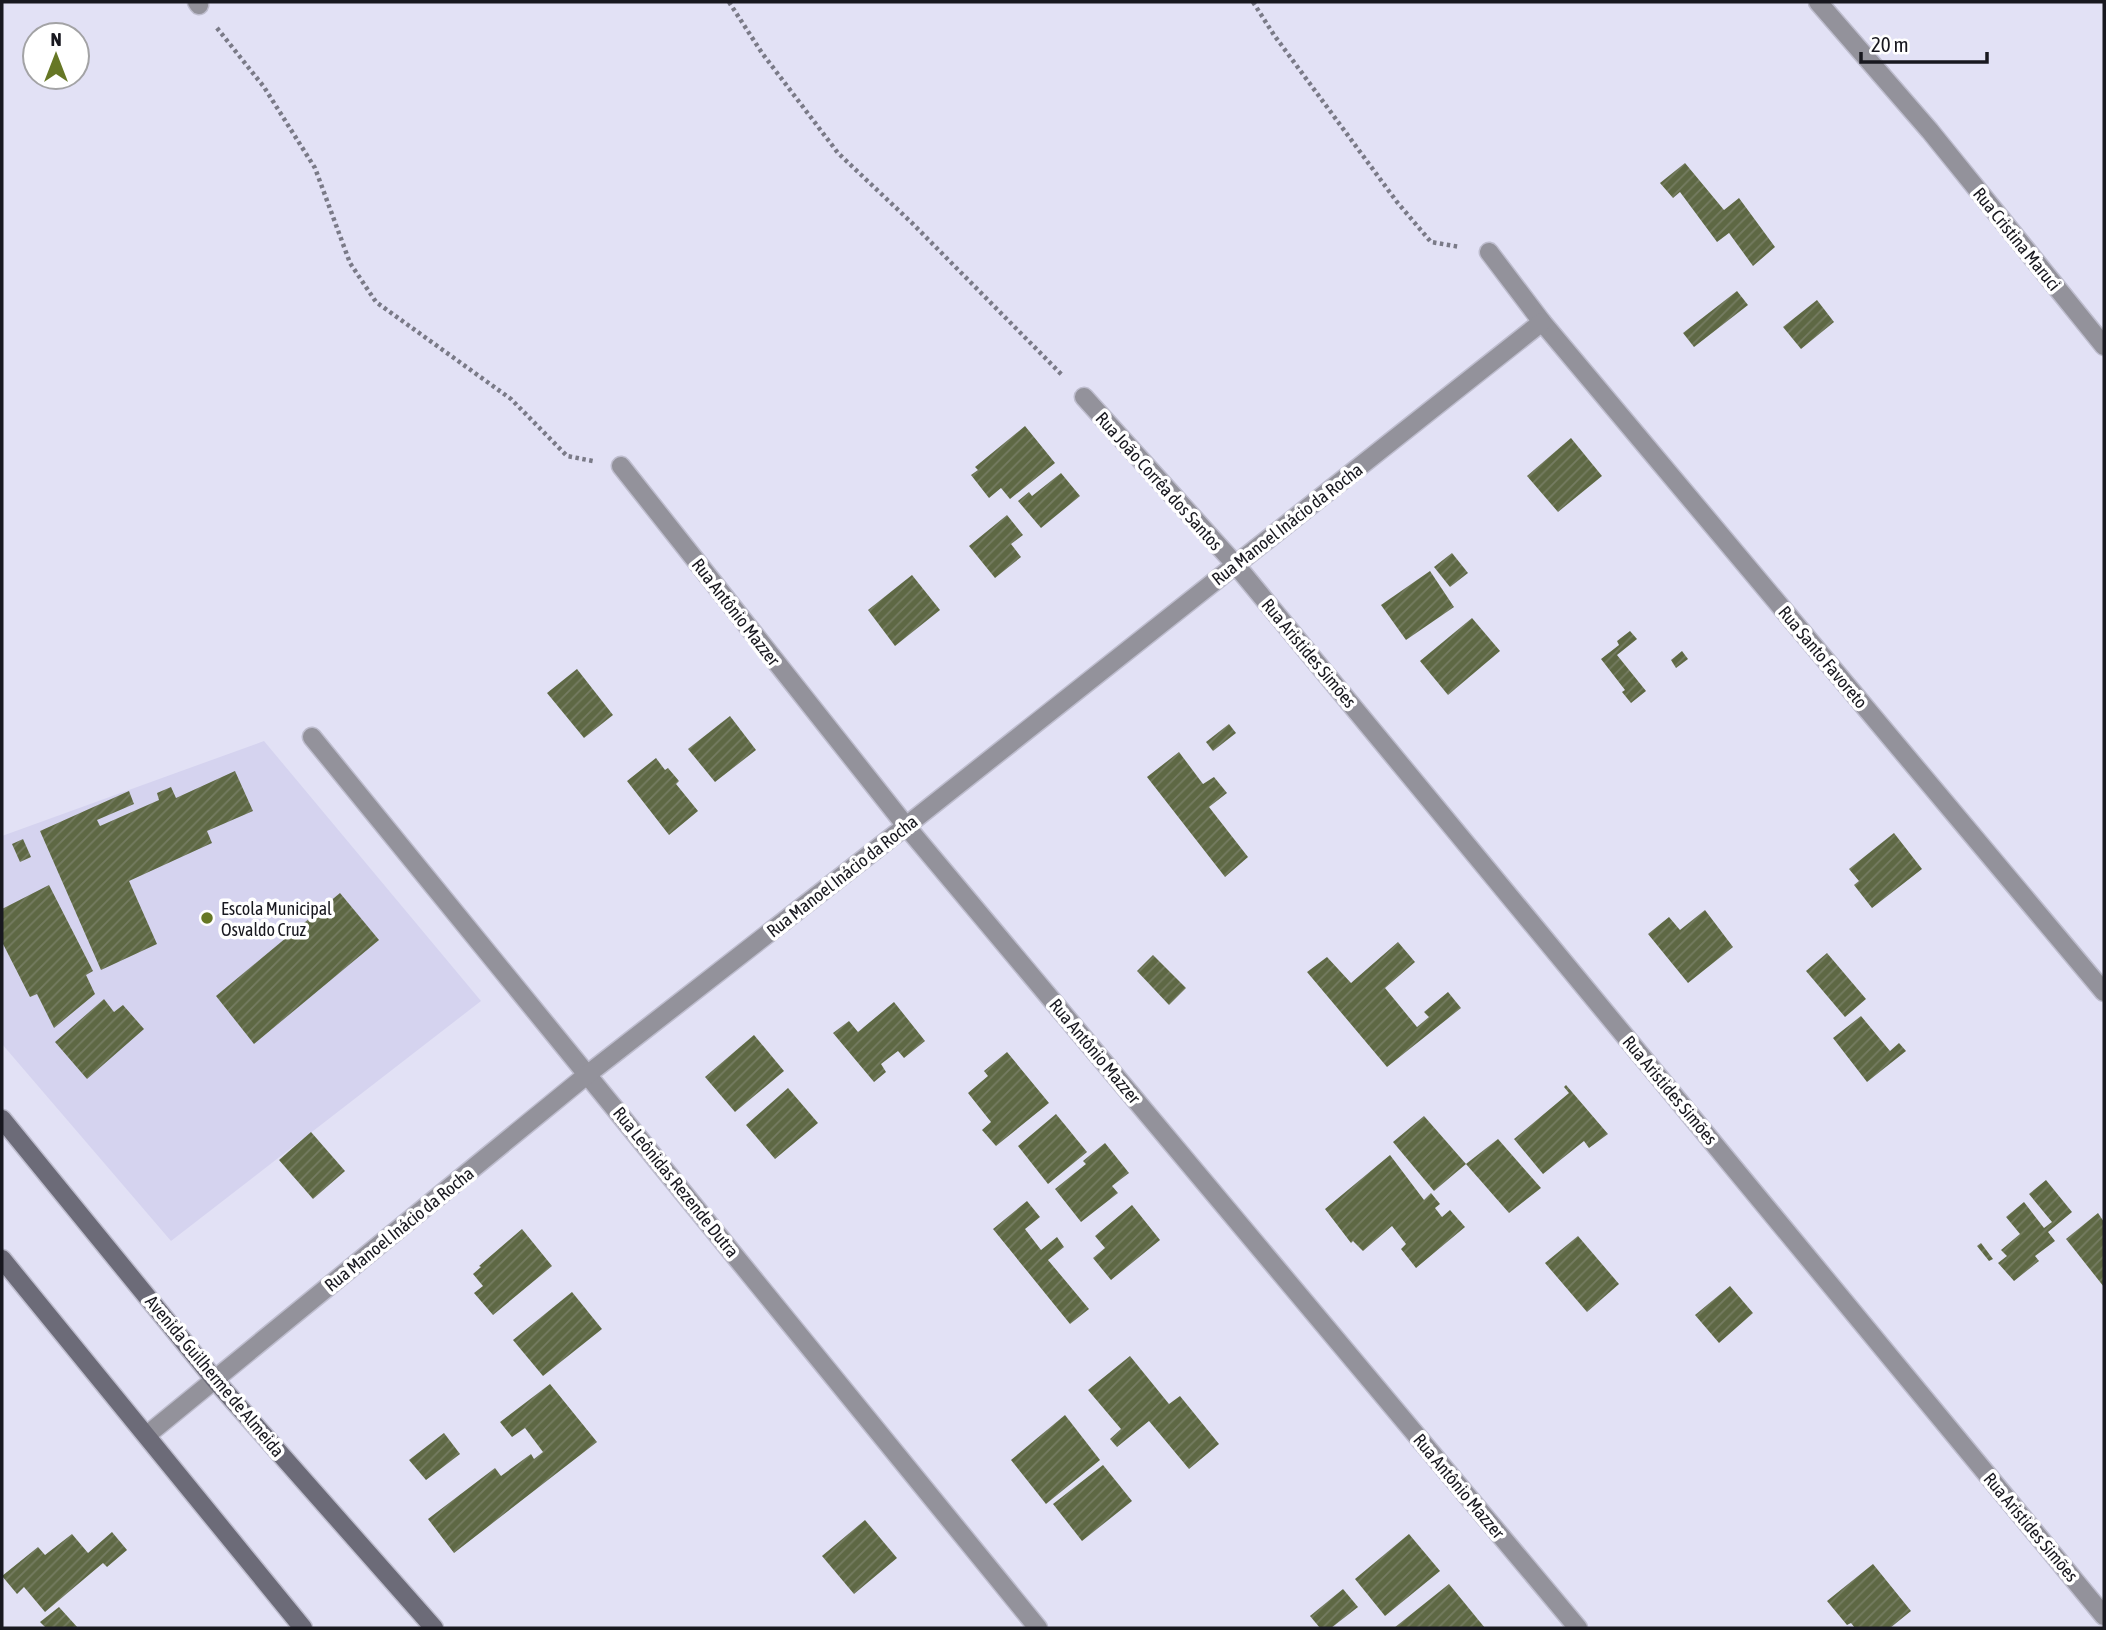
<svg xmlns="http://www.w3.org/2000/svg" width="2106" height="1630" viewBox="0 0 2106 1630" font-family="'Asap Condensed',sans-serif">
	<defs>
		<pattern id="building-hatch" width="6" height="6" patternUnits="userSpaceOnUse" patternTransform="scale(1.75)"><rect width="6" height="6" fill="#5e6844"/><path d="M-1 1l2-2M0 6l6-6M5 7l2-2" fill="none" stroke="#757c62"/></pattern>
	</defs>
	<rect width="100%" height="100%" fill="#e2e1f5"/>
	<path fill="#d5d3ef" d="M264,741L481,1001L171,1241L2,1044V836Z"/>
	<g fill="url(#building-hatch)">
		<path d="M1685,163L1724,210L1739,198L1775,247L1753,266L1729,233L1717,242L1680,192L1673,198L1660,183Z"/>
		<path d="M1737,291L1748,305L1694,347L1683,333Z"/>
		<path d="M1817,300L1834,322L1801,349L1783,327Z"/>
		<path d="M1025,426L1055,463L1010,499L1001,488L989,498L971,475L978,470L975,467Z"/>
		<path d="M1571,438L1602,476L1558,512L1527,476Z"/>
		<path d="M1061,473L1080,496L1041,528L1018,501L1029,492L1032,496Z"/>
		<path d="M1007,515L1023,535L1011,544L1021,557L995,578L969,546Z"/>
		<path d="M1452,553L1468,573L1450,587L1434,567Z"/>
		<path d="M1430,571L1454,607L1406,640L1381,605Z"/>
		<path d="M912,575L940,610L895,646L868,610Z"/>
		<path d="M1472,618L1500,651L1448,695L1420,661Z"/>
		<path d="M1630,631L1637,639L1617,655L1646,691L1631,703L1622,692L1625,690L1601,659L1619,645L1617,641Z"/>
		<path d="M1682,651L1688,659L1676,668L1671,660Z"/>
		<path d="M577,669L613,715L584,738L547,693Z"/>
		<path d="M730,716L756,750L715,782L688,749Z"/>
		<path d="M1229,724L1236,733L1213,751L1206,742Z"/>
		<path d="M1179,752L1203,784L1214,777L1227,793L1209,807L1248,857L1225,877L1147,777Z"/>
		<path d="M656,758L665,770L668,768L679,781L676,784L698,811L669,835L627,781Z"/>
		<path d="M235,771L253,811L207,831L212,843L129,881L157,944L101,970L40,831L129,791L134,804L97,820L100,826L159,800L157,793L171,787L176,798Z"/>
		<path d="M1894,833L1922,869L1872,908L1854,885L1859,881L1849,869Z"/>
		<path d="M23,839L31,857L20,862L12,844Z"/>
		<path d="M49,885L93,971L86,975L95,994L54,1028L37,994L30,997L2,942V909Z"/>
		<path d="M340,893L379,940L254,1044L216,996Z"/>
		<path d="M1705,910L1733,947L1688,983L1648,934L1669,917L1680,930Z"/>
		<path d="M1398,942L1415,962L1385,988L1417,1027L1429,1017L1424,1012L1448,992L1461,1008L1387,1067L1307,972L1327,957L1351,983Z"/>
		<path d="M1827,953L1866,999L1845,1017L1806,971Z"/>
		<path d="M1153,955L1186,988L1169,1005L1137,971Z"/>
		<path d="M104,999L114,1012L123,1005L144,1029L87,1079L55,1042Z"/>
		<path d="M894,1002L925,1041L904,1058L898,1051L881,1064L886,1072L874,1082L833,1033L849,1021L858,1032Z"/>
		<path d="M1861,1016L1890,1051L1899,1043L1906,1051L1867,1082L1833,1038Z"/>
		<path d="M754,1035L784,1071L735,1112L705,1077Z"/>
		<path d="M1007,1052L1049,1103L996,1146L982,1130L991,1122L968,1093L988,1076L984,1071Z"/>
		<path d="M1566,1085L1608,1134L1589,1148L1584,1141L1543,1174L1514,1139L1569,1093L1564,1087Z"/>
		<path d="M788,1088L818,1123L775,1159L746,1125Z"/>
		<path d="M1056,1114L1087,1152L1048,1184L1018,1146Z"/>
		<path d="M1424,1116L1466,1164L1434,1191L1393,1142Z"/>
		<path d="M311,1132L345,1171L313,1199L279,1160Z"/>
		<path d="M1498,1139L1541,1188L1509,1213L1466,1164Z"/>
		<path d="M1105,1143L1129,1173L1112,1186L1118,1193L1081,1222L1055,1189L1086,1164L1083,1161Z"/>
		<path d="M1390,1155L1424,1200L1431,1193L1440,1204L1435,1208L1442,1217L1450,1210L1465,1227L1416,1268L1401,1249L1406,1244L1392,1226L1363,1251L1353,1241L1351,1243L1325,1209Z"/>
		<path d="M2046,1180L2072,1212L2048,1232L2055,1241L2035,1256L2039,1261L2014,1281L1998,1263L2007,1256L2001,1250L2020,1234L2006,1217L2024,1202L2044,1228L2052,1222L2029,1194Z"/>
		<path d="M1027,1201L1040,1217L1025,1229L1041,1250L1057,1237L1064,1247L1048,1260L1089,1309L1070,1324L993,1229Z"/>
		<path d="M1132,1205L1160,1240L1111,1280L1093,1258L1105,1248L1095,1236Z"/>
		<path d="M2098,1213L2104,1222V1287L2066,1239Z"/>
		<path d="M522,1229L552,1266L493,1315L474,1293L483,1286L473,1274L481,1267L479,1266Z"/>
		<path d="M1578,1236L1619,1284L1587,1312L1545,1263Z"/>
		<path d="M1981,1243L1993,1259L1989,1261L1977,1246Z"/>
		<path d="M1730,1286L1753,1313L1719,1343L1695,1315Z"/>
		<path d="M572,1292L602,1329L543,1376L513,1340Z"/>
		<path d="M1130,1356L1169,1404L1180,1396L1219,1444L1189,1469L1149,1421L1117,1447L1110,1439L1121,1429L1088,1390Z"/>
		<path d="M550,1384L597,1442L454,1553L428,1519L495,1468L501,1476L531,1454L534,1459L543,1452L525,1428L512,1437L500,1422Z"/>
		<path d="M1065,1415L1100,1460L1046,1504L1011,1460Z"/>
		<path d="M444,1433L460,1454L426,1480L409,1460Z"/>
		<path d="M1103,1465L1132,1501L1082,1541L1053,1504Z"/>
		<path d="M865,1520L897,1558L854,1594L822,1556Z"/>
		<path d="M112,1532L127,1550L107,1567L103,1563L45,1612L24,1587L17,1594L2,1576L38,1547L45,1555L72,1534L88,1553Z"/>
		<path d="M1409,1534L1440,1571L1385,1616L1355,1579Z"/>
		<path d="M1873,1564L1911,1611L1890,1628H1855L1851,1623L1847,1625L1827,1601Z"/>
		<path d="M1449,1584L1485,1628H1394Z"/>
		<path d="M1343,1589L1358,1607L1331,1628H1320L1310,1616Z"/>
		<path d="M59,1607L78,1628H46L40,1622Z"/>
	</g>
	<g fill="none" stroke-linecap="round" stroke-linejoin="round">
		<defs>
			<g id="street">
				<path d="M197,2L199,5"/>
				<path d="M1818,2L1930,131L2104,346"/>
				<path d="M1489,252L1542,322L2104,992"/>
				<path d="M1084,397L1235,564L2104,1616"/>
				<path d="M621,466L906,826L1578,1628"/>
				<path d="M312,737L1038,1628"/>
				<path d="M147,1435L588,1074L906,826L1542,322"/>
			</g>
			<g id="secondary">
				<path d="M2,1119L215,1380L434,1628"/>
				<path d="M2,1259L303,1628"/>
			</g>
		</defs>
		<use href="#street" stroke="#bebdce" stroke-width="21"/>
		<use href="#secondary" stroke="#bebdce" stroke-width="21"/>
		<g stroke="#7a7a87" stroke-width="4.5" stroke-dasharray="3.5 3.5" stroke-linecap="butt">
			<path d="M729,2L762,53L838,153L912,223L1063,376"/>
			<path d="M1253,2L1274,35L1397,202L1431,242L1460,247"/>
			<path d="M217,28L264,87L315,168L350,263L376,302L511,399L567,456L593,461"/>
		</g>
		<use href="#street" stroke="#93929b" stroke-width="18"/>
		<use href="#secondary" stroke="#6c6b78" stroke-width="18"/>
	</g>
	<circle fill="#667725" stroke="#fff" stroke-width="2.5" cx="207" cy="918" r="7"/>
	<g text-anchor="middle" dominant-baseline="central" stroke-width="7" stroke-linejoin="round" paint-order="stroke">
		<g font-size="18" fill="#18181f" stroke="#fff">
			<text transform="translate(2017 239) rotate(51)">Rua Cristina Maruci</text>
			<text transform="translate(1159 481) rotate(48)">Rua João Corrêa dos Santos</text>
			<text transform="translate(1287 524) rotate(-38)">Rua Manoel Inácio da Rocha</text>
			<text transform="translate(736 612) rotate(52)">Rua Antônio Mazzer</text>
			<text transform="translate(1309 653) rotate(50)">Rua Aristides Simões</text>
			<text transform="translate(1823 657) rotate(50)">Rua Santo Favoreto</text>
			<text transform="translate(842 876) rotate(-38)">Rua Manoel Inácio da Rocha</text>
			<text transform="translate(1095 1051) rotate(50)">Rua Antônio Mazzer</text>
			<text transform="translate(1670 1090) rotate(50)">Rua Aristides Simões</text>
			<text transform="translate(676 1182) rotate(51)">Rua Leônidas Rezende Dutra</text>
			<text transform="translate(399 1229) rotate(-39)">Rua Manoel Inácio da Rocha</text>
			<text transform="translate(215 1376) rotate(50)">Avenida Guilherme de Almeida</text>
			<text transform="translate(1459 1486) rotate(50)">Rua Antônio Mazzer</text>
			<text transform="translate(2031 1527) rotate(50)">Rua Aristides Simões</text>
		</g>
		<g font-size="18" fill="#18181f" stroke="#fff" text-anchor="start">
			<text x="221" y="908">Escola Municipal<tspan x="221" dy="21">Osvaldo Cruz</tspan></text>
		</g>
	</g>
	<rect width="2106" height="1630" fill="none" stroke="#18181f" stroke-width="7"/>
	<g transform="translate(56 56)"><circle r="33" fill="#ffffff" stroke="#a3a3a5" stroke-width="2"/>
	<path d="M0-5L12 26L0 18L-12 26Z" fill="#667725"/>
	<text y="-10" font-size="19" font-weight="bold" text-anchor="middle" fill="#18181f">N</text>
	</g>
	<path d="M1861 52v10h126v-10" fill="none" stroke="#18181f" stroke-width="3.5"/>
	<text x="1871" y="52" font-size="21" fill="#18181f" stroke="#ffffff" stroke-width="5" paint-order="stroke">20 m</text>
</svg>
